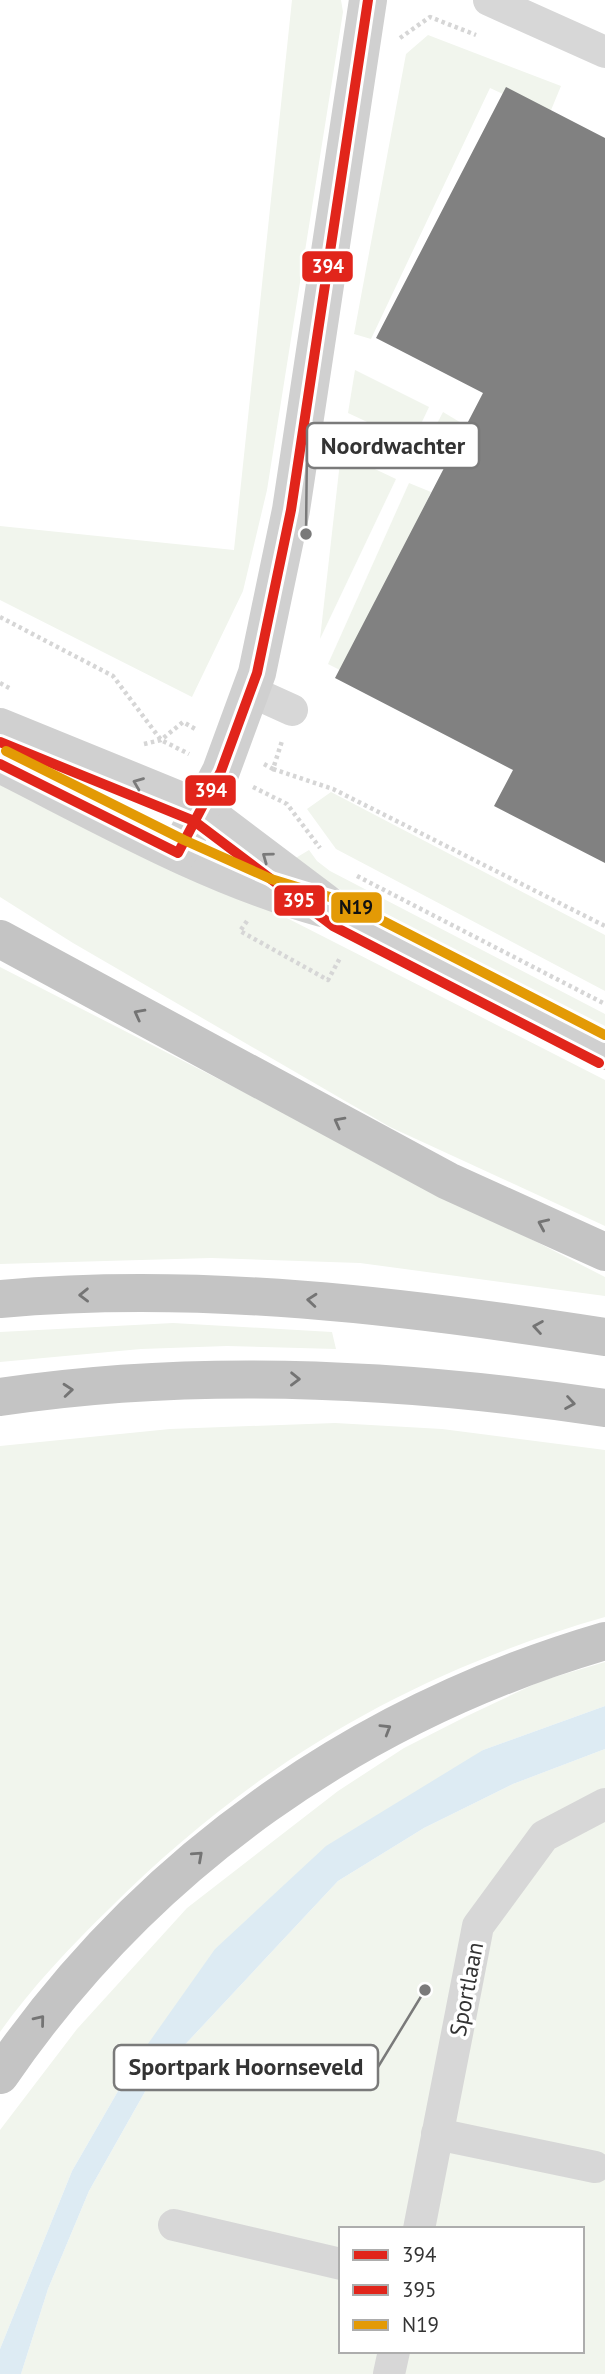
<svg xmlns="http://www.w3.org/2000/svg" width="605" height="2374" viewBox="0 0 605 2374" font-family="'PT Sans',sans-serif">
	<rect width="100%" height="100%" fill="#fff"/>
	<g fill="#f1f5ed" fill-rule="evenodd">
		<path d="M292,0H341L343,12L267,490L243,591L192,697L0,600V526L234,550Z"/>
		<path d="M428,35L561,86L549,115L490,88L371,339L354,334L406,54Z"/>
		<path d="M355,370L429,407L412,443L348,413Z"/>
		<path d="M443,412L463,424L445,463L423,451Z"/>
		<path d="M341,453L396,479L320,639Z"/>
		<path d="M409,483L431,492L346,673L328,664Z"/>
		<path d="M0,772L605,1080V1226L390,1127L73,943L0,897Z"/>
		<path d="M331,792L605,935V991L336,849L307,809Z"/>
		<path d="M309,850L317,861L330,871L605,1014V1030L324,881L294,859Z"/>
		<path d="M0,967L605,1277V1296L360,1263L211,1258L0,1264Z"/>
		<path d="M173,1323L332,1332L336,1349L227,1346L141,1349L0,1362V1332Z"/>
		<path d="M335,1423L442,1429L605,1450V1617C409,1673 253,1765 109,1909C70,1947 32,1987 0,2032V1446L170,1429Z"/>
		<path d="M605,1662V1706L483,1750L133,2065L72,2171L0,2349V2130L77,2029L187,1908L338,1791L404,1748L467,1716L541,1681Z"/>
		<path d="M605,1749V2374H21L48,2289L89,2191L151,2081L338,1881L424,1828L513,1784ZM341,2229H582V2351H341Z"/>
	</g>
	<path fill="#ddebf3" d="M605,1706V1749L513,1784L424,1828L338,1881L151,2081L89,2191L48,2289L21,2374H0V2349L72,2171L133,2065L215,1949L326,1846L483,1750Z"/>
	<path fill="#818181" d="M506,87L605,138V863L494,806L513,770L335,678L483,393L376,338Z"/>
	<g fill="none" stroke-linecap="round" stroke-linejoin="round">
		<g stroke="#d6d6d6" stroke-width="4.5" stroke-dasharray="3.5 3.5" stroke-linecap="butt">
			<path d="M400,38L430,17L476,35"/>
			<path d="M0,617L113,676L161,740L189,754"/>
			<path d="M0,683L11,689"/>
			<path d="M144,744L161,740L183,722L197,730"/>
			<path d="M264,764L273,769L282,741"/>
			<path d="M273,769L333,789L605,926"/>
			<path d="M253,787L287,804L320,848"/>
			<path d="M357,876L605,1004"/>
			<path d="M247,921L240,931L328,980L340,958"/>
		</g>
		<g stroke="#d7d7d7" stroke-width="32">
			<path d="M489,0L605,52"/>
			<path d="M250,691L292,710"/>
			<path d="M437,2134L595,2167"/>
			<path d="M174,2225L341,2264"/>
			<path d="M419,2229L478,1926L544,1836L605,1804"/>
			<path d="M389,2374L394,2351"/>
		</g>
		<g stroke="#d0d0d0" stroke-width="38">
			<path d="M0,727L201,809L340,914L605,1051"/>
			<path d="M0,764C105,817 208,876 322,908"/>
			<path d="M178,853L221,771L257,673L291,510L368,0"/>
		</g>
		<g stroke="#c4c4c4" stroke-width="38">
			<path d="M0,939L448,1181L605,1252"/>
			<path d="M0,1299C202,1281 405,1306 605,1337"/>
			<path d="M0,1397C200,1367 406,1378 605,1408"/>
			<path d="M0,2075C146,1862 359,1713 605,1641"/>
		</g>
		<defs>
			<path id="bus-1" d="M0,764L178,853L221,771L257,673L291,510L368,0"/>
			<path id="bus-2" d="M0,742L194,821L333,926L599,1063"/>
			<path id="bus-3" d="M6,751L184,840L271,879L346,902L605,1035"/>
		</defs>
		<use href="#bus-1" stroke="#fff" stroke-width="16"/>
		<use href="#bus-2" stroke="#fff" stroke-width="16"/>
		<use href="#bus-3" stroke="#fff" stroke-width="16"/>
		<use href="#bus-1" stroke="#e1251b" stroke-width="10"/>
		<use href="#bus-2" stroke="#e1251b" stroke-width="10"/>
		<use href="#bus-3" stroke="#e39a05" stroke-width="10"/>
	</g>
	<defs><path id="oneway-chevron" d="M-2-3.5L2.5 0L-2 3.5" fill="none" stroke-width="1.6" stroke-linecap="round" stroke-linejoin="round" transform="scale(1.75)"/></defs>
	<g stroke="#7a7a7a">
		<use href="#oneway-chevron" transform="translate(138 783) rotate(-158)"/>
		<use href="#oneway-chevron" transform="translate(267 857) rotate(-144)"/>
	</g>
	<g stroke="#747474">
		<use href="#oneway-chevron" transform="translate(139 1014) rotate(-152)"/>
		<use href="#oneway-chevron" transform="translate(339 1122) rotate(-152)"/>
		<use href="#oneway-chevron" transform="translate(543 1224) rotate(-156)"/>
		<use href="#oneway-chevron" transform="translate(84 1295) rotate(179)"/>
		<use href="#oneway-chevron" transform="translate(312 1300) rotate(-175)"/>
		<use href="#oneway-chevron" transform="translate(538 1327) rotate(-171)"/>
		<use href="#oneway-chevron" transform="translate(295 1379) rotate(1)"/>
		<use href="#oneway-chevron" transform="translate(68 1390) rotate(-5)"/>
		<use href="#oneway-chevron" transform="translate(570 1403) rotate(9)"/>
		<use href="#oneway-chevron" transform="translate(386 1729) rotate(-31)"/>
		<use href="#oneway-chevron" transform="translate(198 1856) rotate(-42)"/>
		<use href="#oneway-chevron" transform="translate(40 2020) rotate(-51)"/>
	</g>
	<g text-anchor="middle" dominant-baseline="central" stroke-width="7" stroke-linejoin="round" paint-order="stroke">
		<g font-size="23" fill="#333" stroke="#fff">
			<text transform="translate(466 1989) rotate(-79)">Sportlaan</text>
		</g>
	</g>
	<path fill="none" stroke="#7a7a7a" stroke-width="2.5" d="M306 534L307 446M425 1990L378 2067"/>
	<g fill="#7a7a7a" stroke="#fff" stroke-width="2.5">
		<circle cx="306" cy="534" r="7"/>
		<circle cx="425" cy="1990" r="7"/>
	</g>
	<g fill="#fff" stroke="#7a7a7a" stroke-width="2.5">
		<rect x="307" y="423" width="172" height="45" rx="7"/>
		<rect x="114" y="2045" width="264" height="45" rx="7"/>
	</g>
	<g font-size="24" text-anchor="middle" font-weight="bold" fill="#333">
		<text x="393" y="454">Noordwachter</text>
		<text x="246" y="2075">Sportpark Hoornseveld</text>
	</g>
	<g stroke="#fff" stroke-width="2.5">
		<rect x="301" y="250" width="53" height="33" rx="7" fill="#e1251b"/>
		<rect x="184" y="774" width="53" height="33" rx="7" fill="#e1251b"/>
		<rect x="273" y="884" width="53" height="33" rx="7" fill="#e1251b"/>
		<rect x="330" y="891" width="53" height="33" rx="7" fill="#e39a05"/>
	</g>
	<g font-size="19" text-anchor="middle" font-weight="bold" fill="#fff">
		<text x="328" y="273">394</text>
		<text x="211" y="797">394</text>
		<text x="299" y="907">395</text>
	</g>
	<g font-size="19" text-anchor="middle" font-weight="bold" fill="#111">
		<text x="356" y="914">N19</text>
	</g>
	<rect x="339" y="2227" width="245" height="126" fill="#ffffff" stroke="#adadad" stroke-width="2"/>
	<rect x="353" y="2250" width="35" height="10" fill="#e1251b" stroke="#adadad" stroke-width="2"/>
	<text x="402" y="2262" font-size="21" fill="#333333">394</text>
	<rect x="353" y="2285" width="35" height="10" fill="#e1251b" stroke="#adadad" stroke-width="2"/>
	<text x="402" y="2297" font-size="21" fill="#333333">395</text>
	<rect x="353" y="2320" width="35" height="10" fill="#e39a05" stroke="#adadad" stroke-width="2"/>
	<text x="402" y="2332" font-size="21" fill="#333333">N19</text>
</svg>
